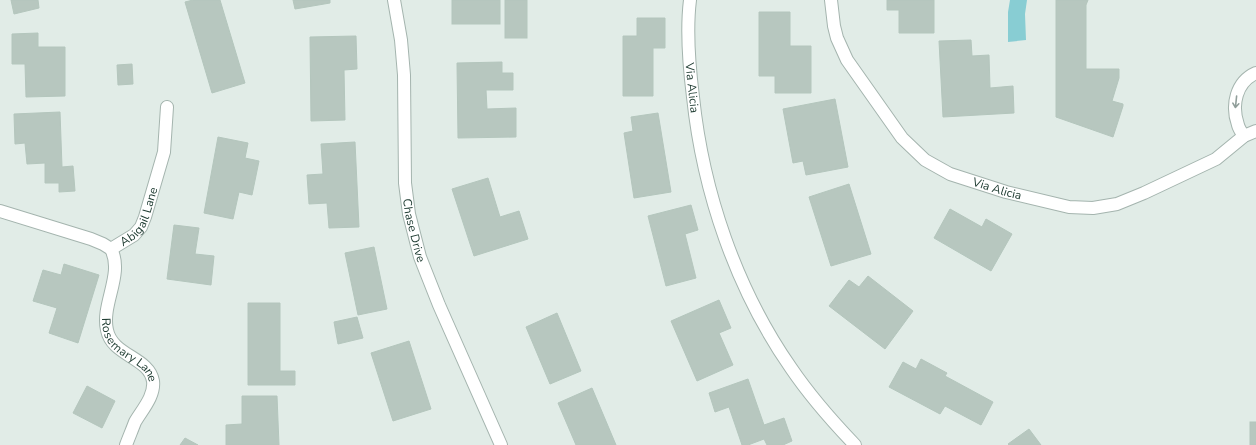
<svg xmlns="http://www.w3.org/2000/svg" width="1256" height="445" viewBox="0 0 1256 445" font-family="'Nunito Sans',sans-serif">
	<rect width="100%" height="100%" fill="#e1ece7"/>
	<path fill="#88cdd3" d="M1010,0H1027L1025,14L1026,40L1008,42V12Z"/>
	<g fill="#b7c7bf" stroke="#b4c6bd">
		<path d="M11,0H38L39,8L14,14Z"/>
		<path d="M193,0H220L245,83L212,93L185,2Z"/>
		<path d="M293,0H330V3L295,9Z"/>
		<rect x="452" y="0" width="48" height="24"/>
		<rect x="505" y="0" width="22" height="38"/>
		<path d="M887,0H934V33H899V10H887Z"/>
		<path d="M1056,0H1088L1086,5V69H1119V78L1112,101L1123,104V106L1113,137L1056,117Z"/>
		<path d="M759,12H790V46H811V93H775V76H759Z"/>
		<path d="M637,18H665V48H653V96H623V36H637Z"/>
		<path d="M38,33V47H65V96L26,97L25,64H12V34Z"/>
		<path d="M356,36L357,69L344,70L345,120L311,121L310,37Z"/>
		<path d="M971,40L972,56L989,55L990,88L1013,86L1014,113L943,117L939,41Z"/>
		<path d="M502,62V73H513V90H486L487,109L516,108V137L458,138L457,63Z"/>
		<path d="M132,64L133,84L118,85L117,65Z"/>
		<path d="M835,99L848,167L806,175L803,161L793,163L783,109Z"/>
		<path d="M60,112L62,167L73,166L75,191L59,192V183H45V163L27,164L25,143L15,144L14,114Z"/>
		<path d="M658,113L671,192L634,198L624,133L633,131L631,117Z"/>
		<path d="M218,137L248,143L245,158L259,161L252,195L239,192L233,219L204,213Z"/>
		<path d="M355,142L359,227L329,228L327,203L309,204L307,175L323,174L321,144Z"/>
		<path d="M488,178L500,217L519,211L528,239L474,256L452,189Z"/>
		<path d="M849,184L871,254L831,266L809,197Z"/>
		<path d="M691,205L698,230L685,234L696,278L666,286L648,216Z"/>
		<path d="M950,209L982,227L986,219L1012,234L991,271L934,238Z"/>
		<path d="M174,225L199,228L195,254L214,256L211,285L167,279Z"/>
		<path d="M374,247L387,309L358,315L345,253Z"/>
		<path d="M64,264L99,275L78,343L49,333L57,308L33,301L43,270L61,275Z"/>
		<path d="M868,276L913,311L885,349L829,306L849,280L859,287Z"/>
		<path d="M719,300L731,328L719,333L733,365L697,381L671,321Z"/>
		<path d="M248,303H280V371H295V385H248Z"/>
		<path d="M557,313L581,371L550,384L526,327Z"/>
		<path d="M357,317L363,338L338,344L334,322Z"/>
		<path d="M409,341L431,409L393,421L371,353Z"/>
		<path d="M921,359L947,373L945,376L993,402L981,425L945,406L940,414L889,387L903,362L916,369Z"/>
		<path d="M748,379L764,425L784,418L792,441L783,445H767L764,439L748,445H742L729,407L715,412L709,393Z"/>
		<path d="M87,386L115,401L102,428L73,413Z"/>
		<path d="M592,388L616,445H576L558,403Z"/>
		<path d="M242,396H277L279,445H226V425L242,424Z"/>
		<rect x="1250" y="422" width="6" height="23"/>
		<path d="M1029,429L1041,445H1009L1008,444Z"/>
		<path d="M185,438L198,445H180Z"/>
	</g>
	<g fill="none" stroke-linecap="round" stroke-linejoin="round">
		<defs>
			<g id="street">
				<path id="s1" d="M394,0L401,40L404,75L405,183L409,214L420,257L439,305L501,445"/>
				<path id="s2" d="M690,0C686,32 689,65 693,97C703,192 736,289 791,368C810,396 832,421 855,445"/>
				<path id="s3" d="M831,0L834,26L837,38L847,60L902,138L925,160L950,174L1006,192L1069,207L1093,208L1117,204L1144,193L1216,159L1244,136L1256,131"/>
				<path d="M1244,136C1242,133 1239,129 1238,125C1231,105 1236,82 1256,73"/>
				<path id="s4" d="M0,211L91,239L103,244L111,249L134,235L141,227L145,217L164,152L167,107"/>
				<path id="s5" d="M111,249C124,274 101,304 107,330C112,356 149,357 153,381C155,396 142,410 135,422C132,430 129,437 126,445"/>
			</g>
		</defs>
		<use href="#street" stroke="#a4b4ae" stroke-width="14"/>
		<use href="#street" stroke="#fff" stroke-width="12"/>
	</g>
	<defs><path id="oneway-shaft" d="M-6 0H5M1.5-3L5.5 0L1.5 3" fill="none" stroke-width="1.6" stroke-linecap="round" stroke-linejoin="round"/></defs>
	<use stroke="#909e9a" href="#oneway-shaft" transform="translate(1236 102) rotate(96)"/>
	<g text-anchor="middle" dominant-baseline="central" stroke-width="4" stroke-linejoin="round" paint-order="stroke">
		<g font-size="12" fill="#213e34" stroke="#f2f9f5">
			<text stroke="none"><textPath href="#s2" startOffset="88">Via Alicia</textPath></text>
			<text stroke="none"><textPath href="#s3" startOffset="268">Via Alicia</textPath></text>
			<text stroke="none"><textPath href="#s4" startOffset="163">Abigail Lane</textPath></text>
			<text stroke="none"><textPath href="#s1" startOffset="232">Chase Drive</textPath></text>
			<text stroke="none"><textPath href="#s5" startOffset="112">Rosemary Lane</textPath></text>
		</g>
	</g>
</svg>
